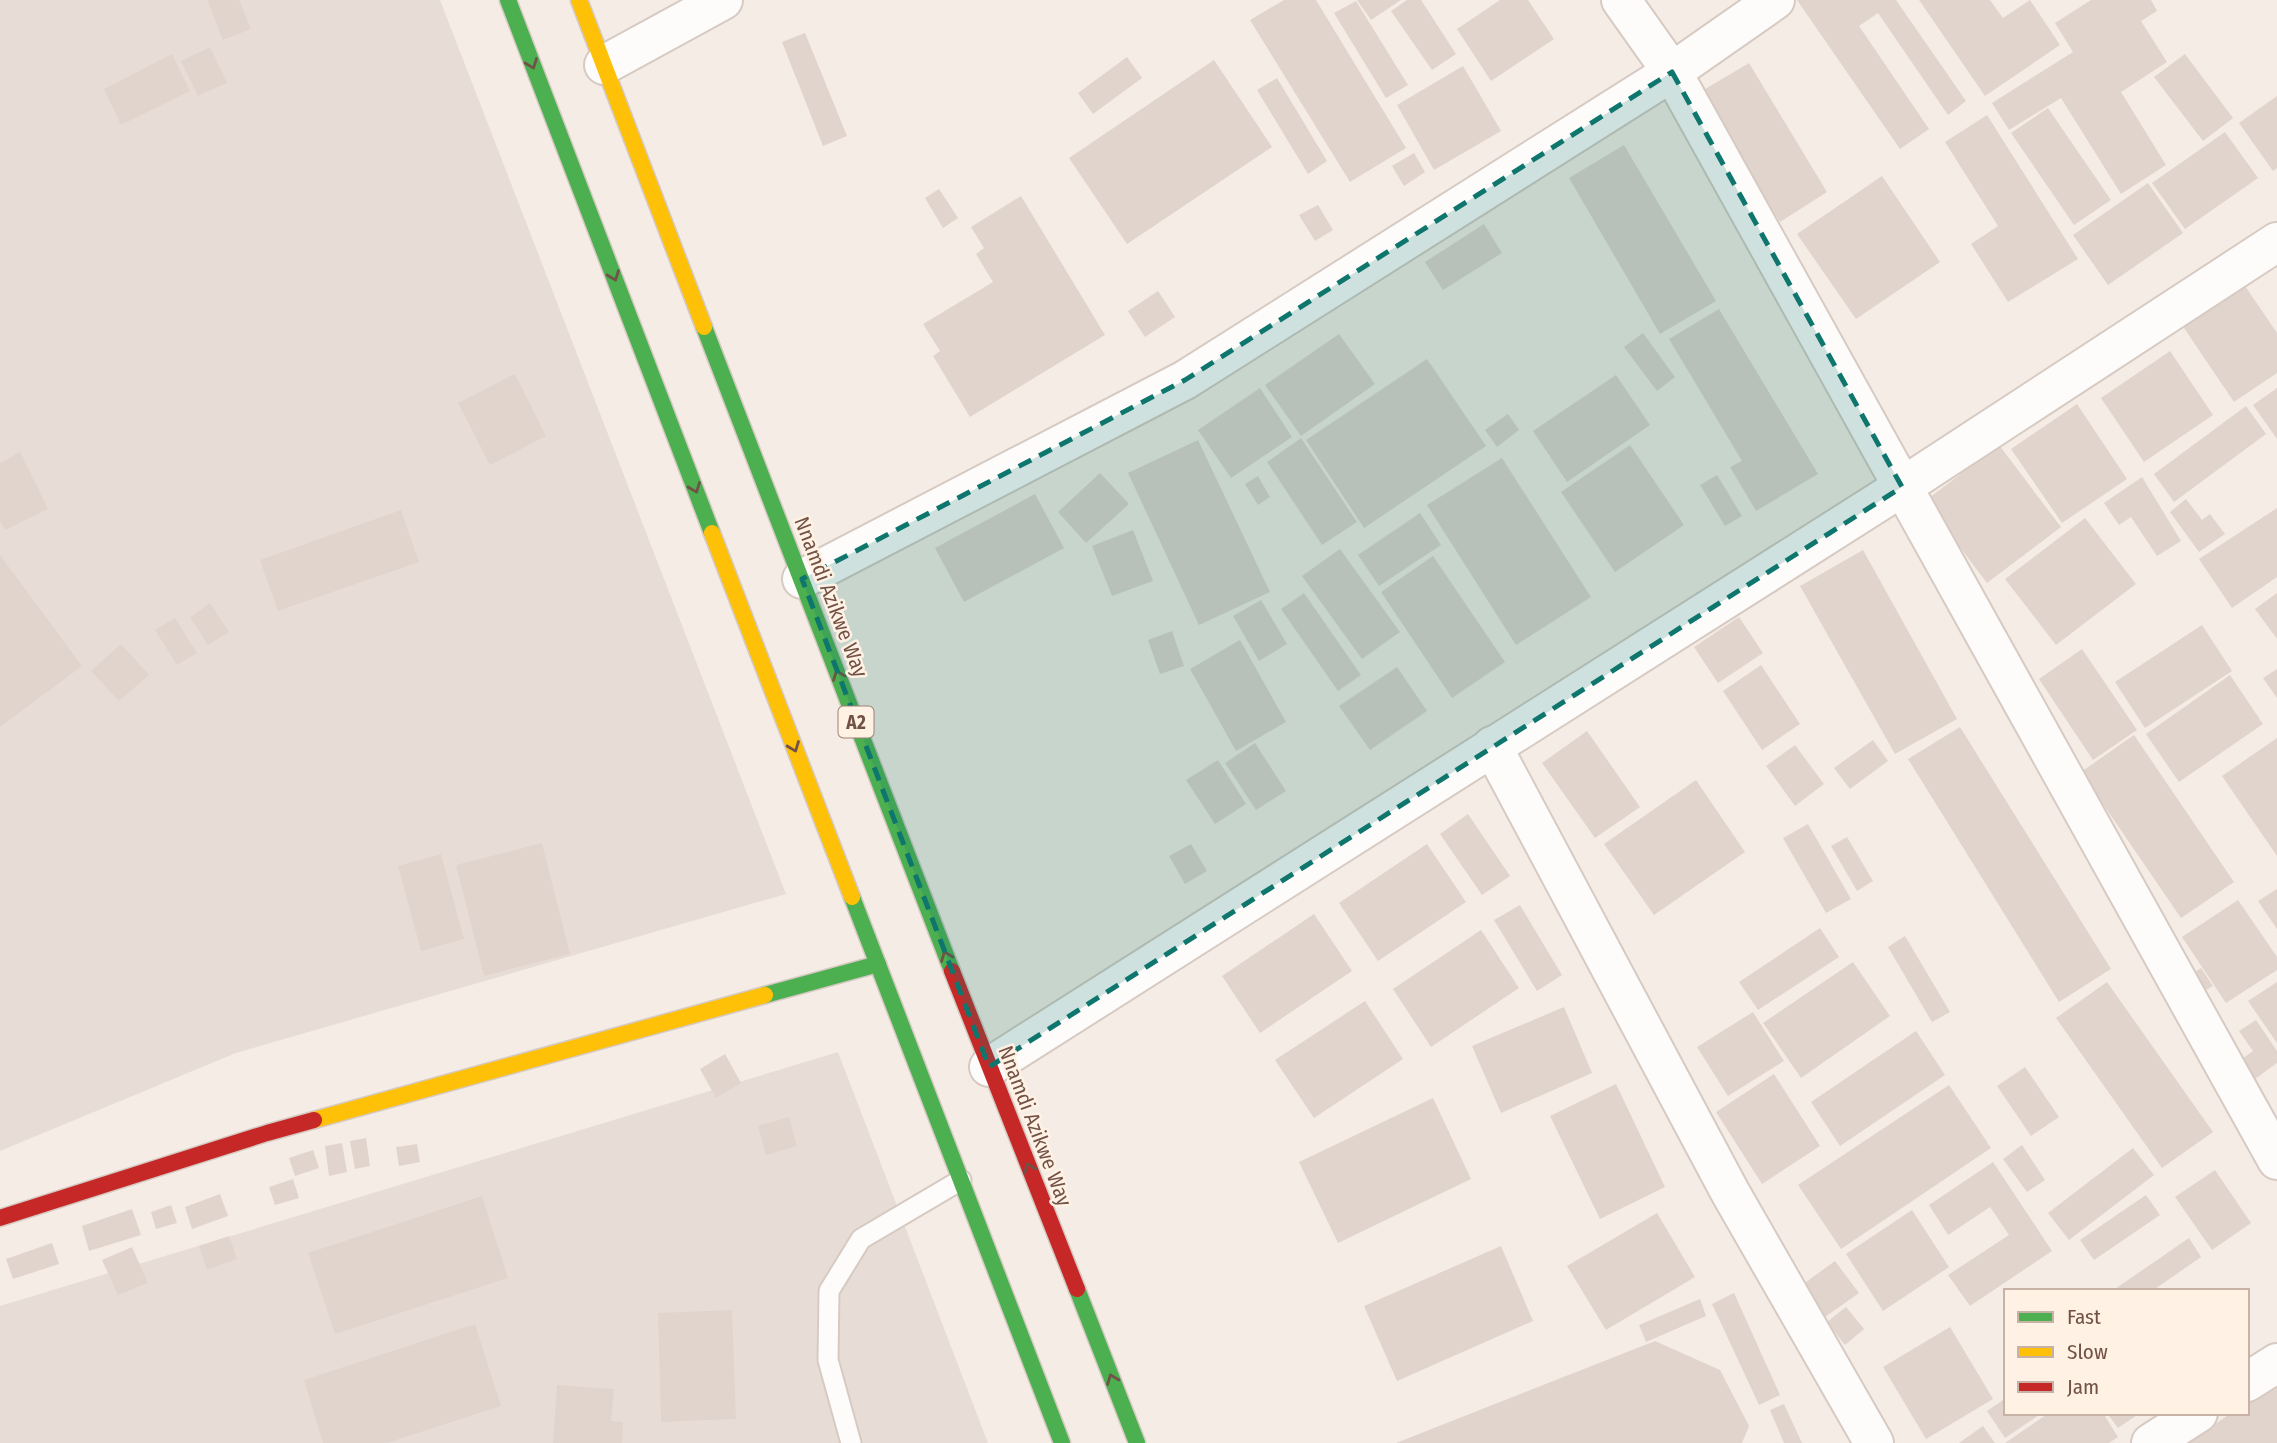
<svg xmlns="http://www.w3.org/2000/svg" width="2277" height="1443" viewBox="0 0 2277 1443" font-family="'Fira Sans Condensed',sans-serif">
	<rect width="100%" height="100%" fill="#f5ede5"/>
	<g fill="#e8ddd6">
		<path d="M0,0H440L786,894L236,1053L0,1151Z"/>
		<path d="M838,1052L988,1443H0V1306Z"/>
	</g>
	<g fill="#e1d4cd">
		<path d="M207,0H239L251,29L223,40Z"/>
		<path d="M1284,0H1316L1406,148L1350,182L1250,20Z"/>
		<path d="M1357,0H1401L1371,20Z"/>
		<path d="M1407,0H1421L1456,54L1432,70L1391,11Z"/>
		<path d="M1500,0H1528L1554,39L1491,81L1457,29Z"/>
		<path d="M1797,0H1896L1966,101L1948,115L1878,13L1859,26L1929,129L1900,149Z"/>
		<path d="M1919,0H1990L2003,18L2030,0L2060,45L1985,96Z"/>
		<path d="M2091,0H2151L2157,11L2141,21L2167,62L2121,92L2166,165L2121,194L2061,98L2009,130L1992,103L2073,52L2055,23Z"/>
		<path d="M1356,1L1408,85L1386,98L1334,13Z"/>
		<path d="M805,33L847,136L823,146L782,42Z"/>
		<path d="M210,47L227,83L198,96L181,61Z"/>
		<path d="M172,54L190,91L121,125L104,89Z"/>
		<path d="M2185,54L2233,118L2203,141L2154,77Z"/>
		<path d="M1127,57L1142,78L1093,114L1078,93Z"/>
		<path d="M1214,60L1272,147L1127,244L1069,158Z"/>
		<path d="M1749,63L1827,192L1780,222L1700,92Z"/>
		<path d="M1463,66L1501,131L1434,170L1397,105Z"/>
		<path d="M1277,78L1327,161L1308,174L1257,90Z"/>
		<path d="M2277,96V168L2273,171L2239,123Z"/>
		<path d="M2048,108L2111,200L2074,225L2011,133Z"/>
		<path d="M1987,115L2078,259L2008,302L1971,244L1998,226L1945,142Z"/>
		<path d="M2225,132L2258,178L2185,229L2152,183Z"/>
		<path d="M1624,145L1716,301L1660,334L1569,178Z"/>
		<path d="M1414,153L1425,172L1404,186L1392,166Z"/>
		<path d="M1882,176L1940,262L1856,319L1797,234Z"/>
		<path d="M2148,183L2183,233L2108,285L2073,235Z"/>
		<path d="M939,189L958,218L943,228L925,198Z"/>
		<path d="M1021,196L1105,335L970,417L933,356L940,351L923,324L993,282L976,254L984,248L971,227Z"/>
		<path d="M1318,205L1333,230L1315,241L1299,215Z"/>
		<path d="M1484,224L1502,253L1443,290L1425,262Z"/>
		<path d="M2243,283L2277,333V373L2234,402L2182,325Z"/>
		<path d="M1158,291L1175,317L1145,337L1128,311Z"/>
		<path d="M1719,309L1818,474L1756,511L1730,467L1742,461L1669,339Z"/>
		<path d="M1643,333L1675,377L1657,391L1624,347Z"/>
		<path d="M1339,334L1375,384L1301,436L1265,385Z"/>
		<path d="M2170,351L2213,415L2144,462L2101,398Z"/>
		<path d="M1427,359L1486,446L1364,528L1306,440Z"/>
		<path d="M515,374L546,436L490,465L458,403Z"/>
		<path d="M1616,375L1650,425L1567,482L1533,431Z"/>
		<path d="M1260,388L1292,437L1231,478L1198,430Z"/>
		<path d="M2277,388V439L2253,405Z"/>
		<path d="M2077,404L2127,479L2062,523L2011,449Z"/>
		<path d="M2246,406L2266,434L2174,502L2154,474Z"/>
		<path d="M1508,414L1519,430L1497,447L1485,430Z"/>
		<path d="M1301,438L1357,522L1322,545L1267,462Z"/>
		<path d="M1198,440L1270,592L1199,625L1128,473Z"/>
		<path d="M1630,445L1684,525L1615,572L1561,492Z"/>
		<path d="M1999,445L2061,527L1987,583L1925,501Z"/>
		<path d="M20,452L48,509L5,530L0,521V463Z"/>
		<path d="M1502,458L1591,597L1516,645L1427,505Z"/>
		<path d="M1100,473L1129,504L1086,543L1058,512Z"/>
		<path d="M1717,475L1742,516L1725,526L1700,485Z"/>
		<path d="M1258,476L1270,497L1258,505L1245,484Z"/>
		<path d="M2142,477L2181,541L2157,556L2131,517L2119,525L2104,503Z"/>
		<path d="M1035,494L1064,548L964,602L935,548Z"/>
		<path d="M2186,499L2202,520L2210,514L2225,534L2199,552L2170,512Z"/>
		<path d="M2277,508V577L2232,608L2199,559Z"/>
		<path d="M401,510L419,562L278,611L260,560Z"/>
		<path d="M1420,513L1441,545L1379,586L1358,555Z"/>
		<path d="M2085,518L2136,584L2056,645L2005,579Z"/>
		<path d="M1133,530L1153,581L1112,596L1092,546Z"/>
		<path d="M1340,549L1400,632L1362,659L1302,576Z"/>
		<path d="M1863,550L1957,719L1895,754L1800,586Z"/>
		<path d="M0,555L82,666L0,727Z"/>
		<path d="M1433,556L1505,662L1452,698L1381,592Z"/>
		<path d="M1304,593L1361,675L1338,691L1281,609Z"/>
		<path d="M2277,593V639L2255,609Z"/>
		<path d="M1261,600L1287,644L1259,661L1233,616Z"/>
		<path d="M210,603L229,632L208,645L190,617Z"/>
		<path d="M1739,617L1763,653L1718,683L1694,647Z"/>
		<path d="M175,618L197,653L177,665L155,630Z"/>
		<path d="M2202,625L2232,671L2145,728L2115,682Z"/>
		<path d="M1172,631L1184,666L1160,674L1148,640Z"/>
		<path d="M1240,640L1286,722L1236,751L1190,669Z"/>
		<path d="M121,644L149,675L119,701L91,671Z"/>
		<path d="M2082,649L2137,730L2093,760L2039,679Z"/>
		<path d="M1761,665L1800,724L1762,750L1723,691Z"/>
		<path d="M1397,667L1427,711L1370,750L1339,706Z"/>
		<path d="M2277,669V698L2263,678Z"/>
		<path d="M2230,675L2263,724L2179,782L2146,734Z"/>
		<path d="M1960,727L2111,969L2059,1002L1908,759Z"/>
		<path d="M1587,731L1640,807L1595,838L1542,763Z"/>
		<path d="M2134,735L2234,882L2181,918L2081,772Z"/>
		<path d="M2277,738V856L2222,776Z"/>
		<path d="M1873,740L1888,761L1850,789L1834,768Z"/>
		<path d="M1255,743L1286,791L1256,810L1225,763Z"/>
		<path d="M1795,745L1824,784L1795,806L1766,766Z"/>
		<path d="M1218,760L1246,804L1215,824L1186,780Z"/>
		<path d="M1696,780L1745,852L1654,915L1604,844Z"/>
		<path d="M1468,814L1510,876L1482,895L1440,834Z"/>
		<path d="M1808,824L1851,899L1826,913L1783,838Z"/>
		<path d="M1847,837L1873,881L1857,891L1831,846Z"/>
		<path d="M542,843L570,954L484,976L456,865Z"/>
		<path d="M1191,844L1207,871L1185,884L1169,856Z"/>
		<path d="M1427,844L1466,902L1378,961L1339,903Z"/>
		<path d="M441,854L464,939L421,951L398,866Z"/>
		<path d="M2277,889V929L2258,901Z"/>
		<path d="M2238,900L2277,957V970L2226,1003L2182,937Z"/>
		<path d="M1520,905L1562,975L1537,991L1494,920Z"/>
		<path d="M1314,914L1352,971L1260,1033L1222,976Z"/>
		<path d="M1820,928L1839,957L1758,1010L1739,982Z"/>
		<path d="M1481,930L1519,988L1431,1047L1393,989Z"/>
		<path d="M1905,936L1950,1012L1932,1022L1888,947Z"/>
		<path d="M1853,962L1890,1016L1801,1078L1763,1023Z"/>
		<path d="M2201,968L2213,986L2204,991L2192,974Z"/>
		<path d="M2107,982L2213,1132L2162,1168L2056,1018Z"/>
		<path d="M2277,982V1043L2248,1001Z"/>
		<path d="M1365,1001L1403,1059L1314,1118L1275,1060Z"/>
		<path d="M1564,1007L1592,1073L1501,1113L1472,1046Z"/>
		<path d="M1753,1012L1784,1061L1728,1096L1697,1047Z"/>
		<path d="M2256,1020L2277,1051V1063L2255,1079L2242,1059L2253,1051L2239,1031Z"/>
		<path d="M1916,1031L1945,1075L1840,1146L1811,1102Z"/>
		<path d="M725,1054L741,1083L716,1098L700,1069Z"/>
		<path d="M2025,1067L2059,1117L2031,1136L1997,1086Z"/>
		<path d="M1774,1074L1820,1146L1762,1184L1716,1112Z"/>
		<path d="M1616,1084L1665,1187L1600,1219L1550,1116Z"/>
		<path d="M1949,1085L1991,1148L1841,1249L1798,1185Z"/>
		<path d="M1433,1098L1471,1179L1338,1243L1299,1162Z"/>
		<path d="M789,1117L797,1146L766,1155L758,1126Z"/>
		<path d="M366,1138L370,1166L355,1169L350,1141Z"/>
		<path d="M342,1143L347,1172L329,1176L325,1146Z"/>
		<path d="M417,1144L420,1162L399,1166L396,1147Z"/>
		<path d="M2022,1145L2045,1180L2027,1192L2003,1159Z"/>
		<path d="M2133,1148L2154,1175L2069,1240L2048,1213Z"/>
		<path d="M313,1150L319,1168L295,1176L289,1158Z"/>
		<path d="M1993,1162L2052,1251L1970,1306L1948,1275L2009,1235L1990,1207L1948,1235L1929,1205Z"/>
		<path d="M2215,1170L2251,1223L2212,1250L2175,1197Z"/>
		<path d="M293,1179L299,1198L275,1205L269,1187Z"/>
		<path d="M220,1194L228,1216L192,1229L185,1207Z"/>
		<path d="M2146,1195L2160,1215L2094,1260L2080,1240Z"/>
		<path d="M482,1196L508,1278L335,1334L308,1253Z"/>
		<path d="M171,1205L177,1223L156,1229L151,1212Z"/>
		<path d="M132,1209L141,1235L89,1251L82,1226Z"/>
		<path d="M1912,1210L1949,1267L1883,1311L1846,1254Z"/>
		<path d="M1657,1213L1695,1277L1606,1330L1567,1266Z"/>
		<path d="M229,1236L237,1259L207,1270L199,1246Z"/>
		<path d="M2189,1238L2201,1257L2152,1291H2112Z"/>
		<path d="M52,1243L59,1264L13,1279L6,1259Z"/>
		<path d="M1501,1246L1533,1321L1397,1381L1364,1306Z"/>
		<path d="M132,1247L148,1283L118,1295L102,1260Z"/>
		<path d="M1835,1261L1859,1293L1818,1322L1795,1290Z"/>
		<path d="M1734,1293L1780,1395L1759,1405L1712,1304Z"/>
		<path d="M1700,1299L1706,1316L1646,1342L1639,1325Z"/>
		<path d="M1846,1307L1864,1329L1845,1345L1827,1322Z"/>
		<path d="M732,1310L736,1419L661,1422L658,1313Z"/>
		<path d="M475,1324L501,1406L387,1443H323L304,1380Z"/>
		<path d="M1950,1327L1993,1399L1926,1439L1883,1367Z"/>
		<path d="M1655,1341L1720,1370L1749,1426L1742,1443H1396Z"/>
		<path d="M2277,1382V1443H2188L2231,1413H2247V1403Z"/>
		<path d="M557,1385L614,1389L611,1421L623,1422L622,1443H553Z"/>
		<path d="M2006,1398V1413H2042L2005,1438L1987,1411Z"/>
		<path d="M1784,1404L1802,1443H1784L1770,1410Z"/>
		<path d="M2049,1413H2103L2118,1437L2109,1443H2005Z"/>
		<path d="M2107,1413H2140L2118,1428Z"/>
		<path d="M1983,1426L1995,1443H1959Z"/>
	</g>
	<g fill="none" stroke-linecap="round" stroke-linejoin="round">
		<defs>
			<path id="lane" d="M851,1443L828,1360L829,1291L861,1239L961,1180"/>
			<g id="street">
				<path d="M1621,0L1672,72L2277,1160"/>
				<path d="M604,65L723,0"/>
				<path d="M802,579L1185,380L1672,72L1775,0"/>
				<path d="M1492,746L1730,1192L1874,1443"/>
				<path d="M989,1067L1902,487L2277,242"/>
				<path d="M2247,1382L2277,1363"/>
				<path d="M2151,1443L2198,1413"/>
			</g>
			<g id="fast">
				<path d="M508,0L712,533"/>
				<path d="M704,327L952,971"/>
				<path d="M852,897L1062,1443"/>
				<path d="M765,995L878,964"/>
				<path d="M1077,1289L1137,1443"/>
			</g>
			<g id="slow">
				<path d="M579,0L704,327"/>
				<path d="M712,533L852,897"/>
				<path d="M314,1120L765,995"/>
			</g>
			<g id="jam">
				<path d="M952,971L1077,1289"/>
				<path d="M0,1218L267,1133L314,1120"/>
			</g>
		</defs>
		<use href="#lane" stroke="#d6cac3" stroke-width="23"/>
		<use href="#street" stroke="#d6cac3" stroke-width="42"/>
		<use href="#fast" stroke="#d5c9c2" stroke-width="19"/>
		<use href="#slow" stroke="#d5c9c2" stroke-width="19"/>
		<use href="#jam" stroke="#d5c9c2" stroke-width="19"/>
		<use href="#lane" stroke="#fefcfb" stroke-width="19"/>
		<use href="#street" stroke="#fefcfb" stroke-width="38"/>
		<use href="#fast" stroke="#4caf50" stroke-width="16"/>
		<use href="#slow" stroke="#ffc107" stroke-width="16"/>
		<use href="#jam" stroke="#c62828" stroke-width="16"/>
	</g>
	<defs><path id="oneway-chevron" d="M-2-3.5L2.5 0L-2 3.5" fill="none" stroke-width="1.6" stroke-linecap="round" stroke-linejoin="round" transform="scale(1.75)"/></defs>
	<g stroke="#725146">
		<use href="#oneway-chevron" transform="translate(532 64) rotate(69)"/>
		<use href="#oneway-chevron" transform="translate(614 276) rotate(69)"/>
		<use href="#oneway-chevron" transform="translate(695 488) rotate(69)"/>
		<use href="#oneway-chevron" transform="translate(838 675) rotate(-111)"/>
		<use href="#oneway-chevron" transform="translate(794 747) rotate(69)"/>
		<use href="#oneway-chevron" transform="translate(946 956) rotate(-111)"/>
		<use href="#oneway-chevron" transform="translate(1029 1168) rotate(-111)"/>
		<use href="#oneway-chevron" transform="translate(1112 1379) rotate(-111)"/>
	</g>
	<path fill="#0f766e" fill-opacity="0.2" stroke="#0f766e" stroke-width="5" stroke-dasharray="14 9" stroke-linejoin="round" d="M1672,72L1902,487L989,1067L802,579L1185,380Z"/>
	<g text-anchor="middle" dominant-baseline="central" stroke-width="5" stroke-linejoin="round" paint-order="stroke">
		<rect fill="#fff2e4" stroke="#9c8175" stroke-width="2" x="838.5" y="706.5" width="35" height="31" rx="5"/>
		<g font-size="19" font-weight="bold" fill="#725146">
			<text x="856" y="722">A2</text>
		</g>
		<g font-size="21" fill="#725146" stroke="#fff2e4">
			<text transform="translate(831 597) rotate(69)">Nnamdi Azikwe Way</text>
			<text transform="translate(1035 1126) rotate(69)">Nnamdi Azikwe Way</text>
		</g>
	</g>
	<rect x="2004" y="1289" width="245" height="126" fill="#fff2e4" stroke="#c7b2a5" stroke-width="2"/>
	<rect x="2018" y="1312" width="35" height="10" fill="#4caf50" stroke="#c7b2a5" stroke-width="2"/>
	<text x="2067" y="1324" font-size="21" fill="#725146">Fast</text>
	<rect x="2018" y="1347" width="35" height="10" fill="#ffc107" stroke="#c7b2a5" stroke-width="2"/>
	<text x="2067" y="1359" font-size="21" fill="#725146">Slow</text>
	<rect x="2018" y="1382" width="35" height="10" fill="#c62828" stroke="#c7b2a5" stroke-width="2"/>
	<text x="2067" y="1394" font-size="21" fill="#725146">Jam</text>
</svg>
